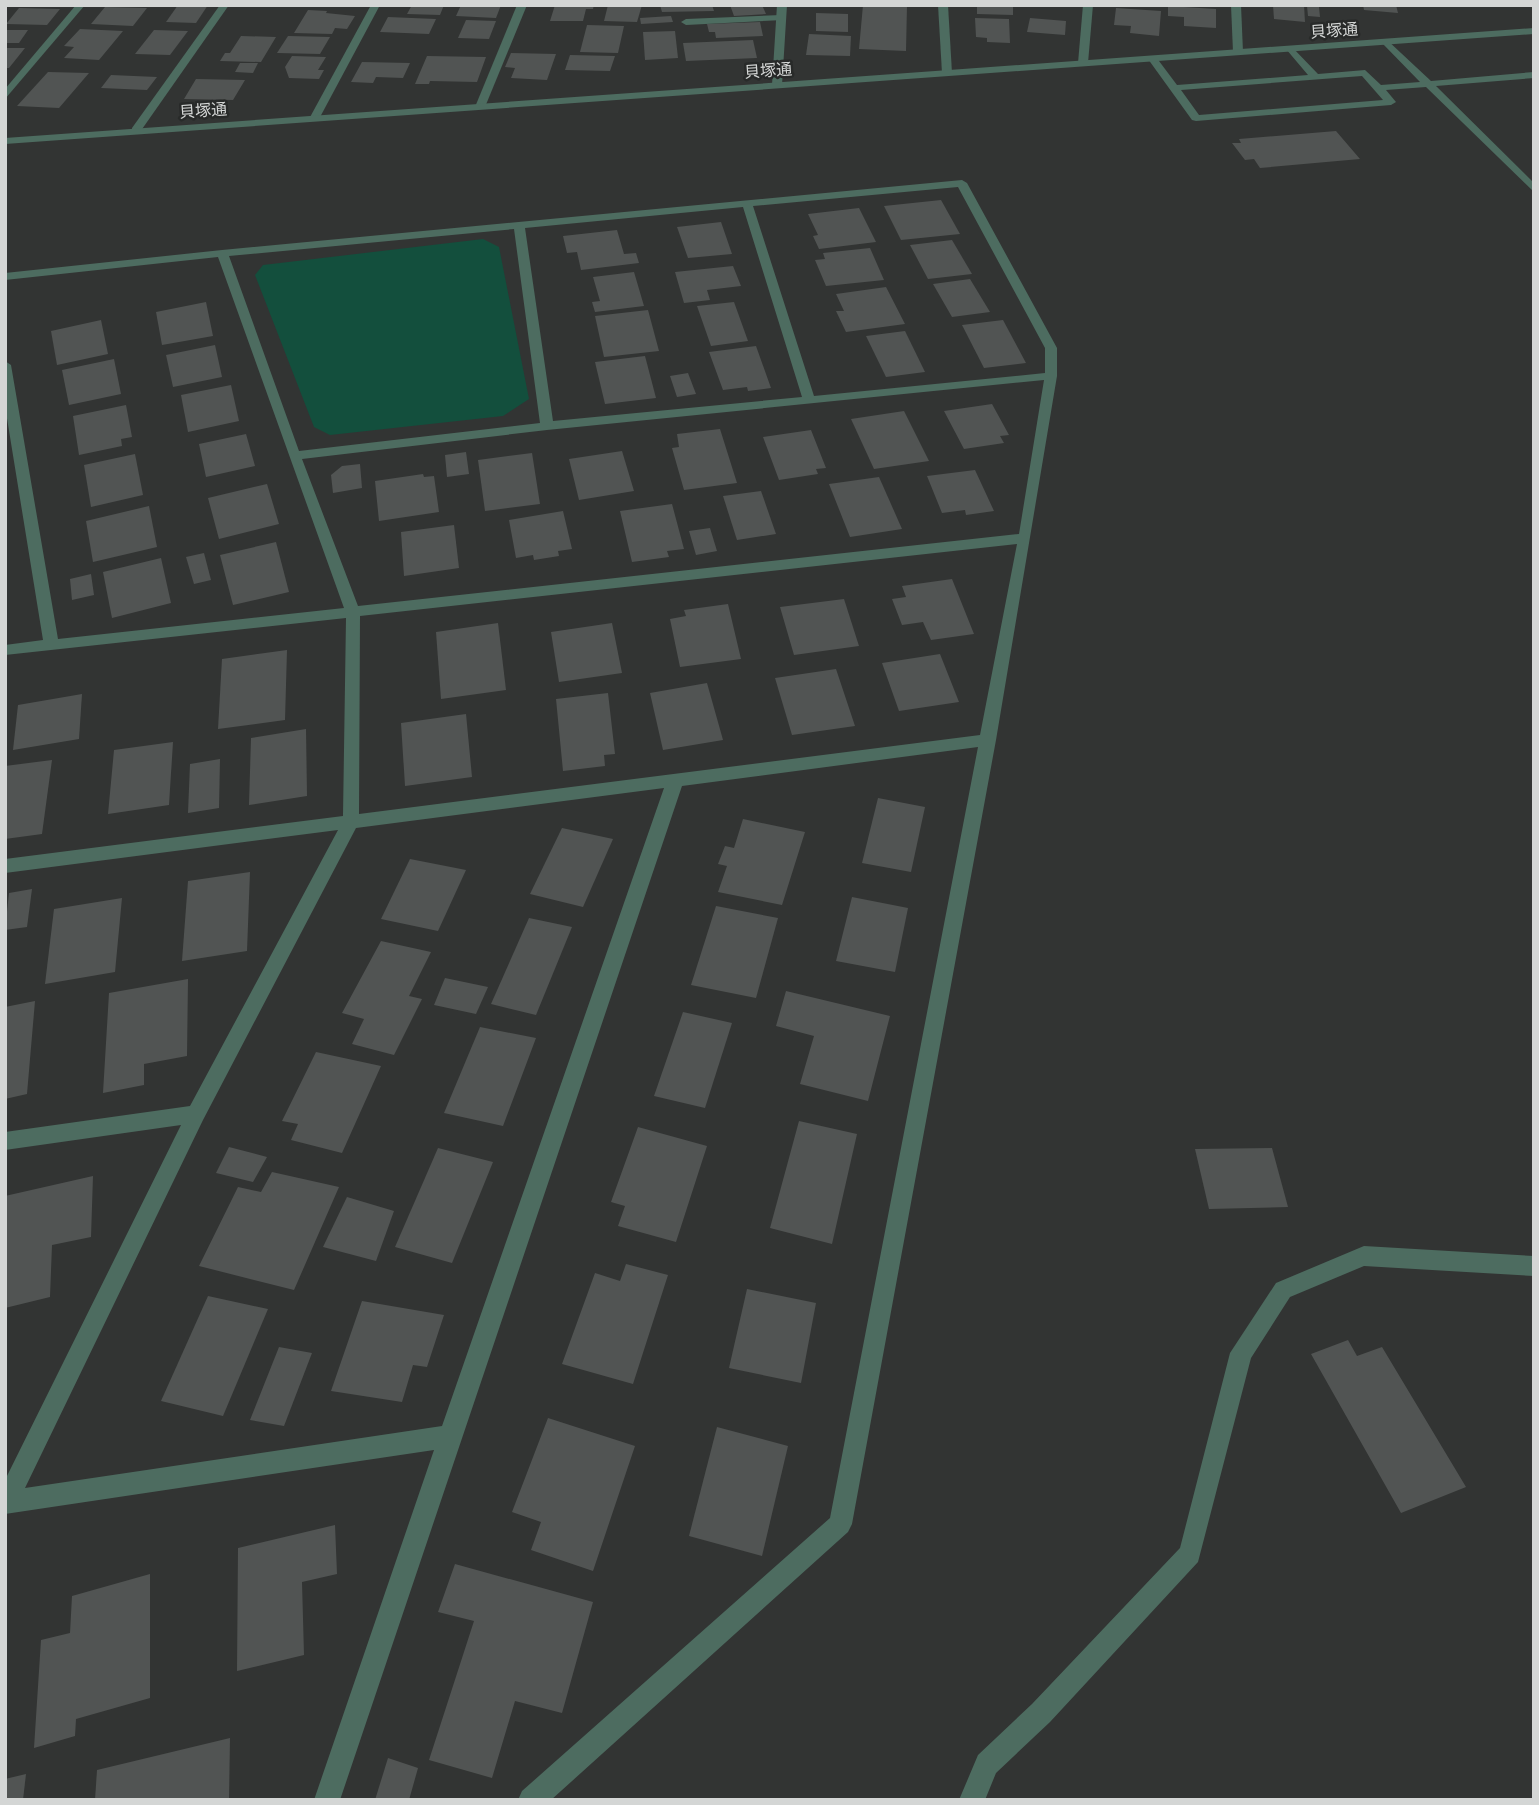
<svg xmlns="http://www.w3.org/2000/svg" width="1539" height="1805" viewBox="0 0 1539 1805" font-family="Lora,'Noto Sans JP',serif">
	<rect width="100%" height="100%" fill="#323433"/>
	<path fill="#134f3d" d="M483,239L499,247L529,399L503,416L330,435L314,427L255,275L263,265Z"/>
	<g fill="#515453">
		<path d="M178,5H208L196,23L166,22Z"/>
		<path d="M412,5H444L440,15L407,14Z"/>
		<path d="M461,5H501L496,18L456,16Z"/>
		<path d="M555,5H594L593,9H586L583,21H550Z"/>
		<path d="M608,5H642L637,22L604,21Z"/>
		<path d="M660,5H712L714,11L662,12Z"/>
		<path d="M730,5H762L766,14L734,16Z"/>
		<path d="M863,5H907L906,51L859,49Z"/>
		<path d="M977,5H1013V15L977,14Z"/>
		<path d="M1273,5H1304L1305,22L1274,19Z"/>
		<path d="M1363,5H1396L1398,13L1364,10Z"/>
		<path d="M1168,6L1216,9V28L1184,26V17L1168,16Z"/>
		<path d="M1307,6L1319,7L1320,17L1308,16Z"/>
		<path d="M105,7L147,8L133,26L91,24Z"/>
		<path d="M19,8L60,9L47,25L6,24Z"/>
		<path d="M1116,8L1161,11L1159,36L1130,33L1131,26L1114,25Z"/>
		<path d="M308,10L327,11L326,13L355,16L347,29L335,28L332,34L294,33Z"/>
		<path d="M816,13L848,14V32L816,31Z"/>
		<path d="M671,16L673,22L641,24L640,18Z"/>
		<path d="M388,17L436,19L429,34L380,32Z"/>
		<path d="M975,18L1009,19L1010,43L987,42V38L976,37Z"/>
		<path d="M1030,18L1066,21L1065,35L1027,32Z"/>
		<path d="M466,20L496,21L489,39L458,38Z"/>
		<path d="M760,22L763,36L716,38L715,32H709L707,24Z"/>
		<path d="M587,25L624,26L618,53L580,52Z"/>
		<path d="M80,29L123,31L99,60L64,58L74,47L64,46Z"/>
		<path d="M5,30H28L19,43H5Z"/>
		<path d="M154,30L188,31L170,55L135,54Z"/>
		<path d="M675,31L678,58L645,60L643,32Z"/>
		<path d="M809,34L851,36L850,56L806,55Z"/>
		<path d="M241,36L276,37L261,62L220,61L225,53H230Z"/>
		<path d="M288,36L330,37L320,54L277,53Z"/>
		<path d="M753,40L757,58L686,61L683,43Z"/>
		<path d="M5,48H25L9,68H5Z"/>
		<path d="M511,53L556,54L547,80L511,78L515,68L505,67Z"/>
		<path d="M570,55L615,56L610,71L565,70Z"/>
		<path d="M292,56L326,57L318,70H324L319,79L289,78L285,67Z"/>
		<path d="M427,56L486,57L477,82L430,81L429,84H415Z"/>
		<path d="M362,62L410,63L403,78L376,77L373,83L351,82Z"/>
		<path d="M240,63H258L253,73L235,72Z"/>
		<path d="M48,72L89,73L59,108L17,106Z"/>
		<path d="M111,75L157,77L147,90L101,88Z"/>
		<path d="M196,79L245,80L233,100L184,99Z"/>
		<path d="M1336,131L1360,159L1260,168L1254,159L1245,160L1232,143H1241L1239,139Z"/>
		<path d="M941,200L960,234L901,240L884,206Z"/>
		<path d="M859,208L876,242L819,249L813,236L818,235L808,214Z"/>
		<path d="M721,222L732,254L688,258L677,227Z"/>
		<path d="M617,230L624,254L636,253L639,263L581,270L577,252L567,253L563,236Z"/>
		<path d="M952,240L972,274L928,279L910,245Z"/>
		<path d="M870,248L884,280L826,286L815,260L825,259L823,253Z"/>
		<path d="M733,266L741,286L707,290L710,300L684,303L675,272Z"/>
		<path d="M634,272L644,306L595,312L592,302L600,301L593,277Z"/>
		<path d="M970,279L990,312L952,317L933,284Z"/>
		<path d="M886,287L905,324L846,332L836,311H844L836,294Z"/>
		<path d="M206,302L213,336L162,345L156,312Z"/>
		<path d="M734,302L748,341L711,346L697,306Z"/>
		<path d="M648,310L659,351L604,357L595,316Z"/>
		<path d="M101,320L108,354L57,365L51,331Z"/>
		<path d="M1003,320L1026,363L984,368L962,325Z"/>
		<path d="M905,331L925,372L886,377L866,336Z"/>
		<path d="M215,345L222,377L173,387L166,355Z"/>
		<path d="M756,346L771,388L748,391L747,387L723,390L709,352Z"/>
		<path d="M645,356L656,398L605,404L595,362Z"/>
		<path d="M114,359L121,394L69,405L62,370Z"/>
		<path d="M688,373L696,394L677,397L670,376Z"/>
		<path d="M231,385L239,421L188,432L181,395Z"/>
		<path d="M992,404L1009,435L1000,436L1004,443L964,449L944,411Z"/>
		<path d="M126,405L132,437L121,439L122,446L79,455L73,416Z"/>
		<path d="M904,411L929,461L874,469L851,419Z"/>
		<path d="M720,429L737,483L684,490L672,448L679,447L677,434Z"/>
		<path d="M811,430L826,468L816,469L818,474L779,480L763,437Z"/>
		<path d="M246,434L255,466L206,477L199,444Z"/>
		<path d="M622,451L634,491L579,500L569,459Z"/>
		<path d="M466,452L469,474L447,477L445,455Z"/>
		<path d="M532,453L540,504L485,511L478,460Z"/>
		<path d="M135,454L143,495L91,507L84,465Z"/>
		<path d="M360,464L362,488L333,493L331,475L342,466Z"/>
		<path d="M975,470L994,511L966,515L965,510L942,513L927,476Z"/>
		<path d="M423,474L424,477L434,476L439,512L379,521L375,481Z"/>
		<path d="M879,477L902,529L850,537L829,484Z"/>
		<path d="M267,484L279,524L219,539L208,498Z"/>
		<path d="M761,491L776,534L737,540L723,496Z"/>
		<path d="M672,504L684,549L667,551L669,557L632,562L620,511Z"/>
		<path d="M149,506L157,547L93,562L86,521Z"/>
		<path d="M563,511L572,549L558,551L559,556L534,560L533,555L516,558L509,520Z"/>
		<path d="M454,525L459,568L404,576L401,532Z"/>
		<path d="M710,528L717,551L696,555L689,531Z"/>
		<path d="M276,542L289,592L233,605L220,555Z"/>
		<path d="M204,553L211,580L194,584L186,557Z"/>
		<path d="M161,558L171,603L112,618L103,572Z"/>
		<path d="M91,574L94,595L72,600L70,579Z"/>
		<path d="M952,579L974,634L931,640L923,622L902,625L892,599L906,597L902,586Z"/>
		<path d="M844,599L859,646L794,655L780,607Z"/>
		<path d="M728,604L741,659L680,667L670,619L686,616L684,610Z"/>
		<path d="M498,623L506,690L441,699L436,632Z"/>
		<path d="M612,623L622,673L559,682L551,632Z"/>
		<path d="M287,650L285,720L218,729L222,659Z"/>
		<path d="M940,654L959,702L899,711L882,663Z"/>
		<path d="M836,669L855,726L792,735L775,678Z"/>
		<path d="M707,683L723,740L663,750L650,693Z"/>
		<path d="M608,693L615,754L604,755L605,766L563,771L556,699Z"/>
		<path d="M82,694L79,739L13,750L18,705Z"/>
		<path d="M466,714L472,777L405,786L401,723Z"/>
		<path d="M306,729L307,796L249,805L251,738Z"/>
		<path d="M173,742L169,805L108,814L114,750Z"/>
		<path d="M220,759L219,808L188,813L190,764Z"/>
		<path d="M52,760L42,834L5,839V766Z"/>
		<path d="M878,798L925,807L911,872L862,863Z"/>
		<path d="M743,819L805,832L782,905L718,892L727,866L718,864L725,846L734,848Z"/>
		<path d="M562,828L613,839L583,907L530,894Z"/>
		<path d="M410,859L466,870L438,931L381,919Z"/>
		<path d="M250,872L247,951L182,961L188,881Z"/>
		<path d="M32,889L27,927L5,930L9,893Z"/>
		<path d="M852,897L908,908L895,972L836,961Z"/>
		<path d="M122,898L115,972L45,984L54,909Z"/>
		<path d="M716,906L778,918L756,998L691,985Z"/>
		<path d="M529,918L572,927L536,1015L491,1004Z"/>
		<path d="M381,941L431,952L409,996L422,999L394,1055L352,1044L364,1019L342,1013Z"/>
		<path d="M445,978L488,987L476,1014L434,1005Z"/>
		<path d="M188,979L187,1056L144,1064V1085L103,1093L109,993Z"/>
		<path d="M786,991L890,1016L868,1101L800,1084L814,1036L776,1026Z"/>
		<path d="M35,1001L27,1094L5,1099V1007Z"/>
		<path d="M683,1012L732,1023L705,1108L654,1096Z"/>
		<path d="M480,1027L536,1038L503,1126L444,1113Z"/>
		<path d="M316,1052L381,1066L342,1153L291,1140L298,1124L282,1121Z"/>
		<path d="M799,1121L857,1134L832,1244L770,1228Z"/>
		<path d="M638,1127L707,1146L676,1242L618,1226L625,1206L611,1202Z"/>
		<path d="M229,1147L267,1157L253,1182L216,1173Z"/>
		<path d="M438,1148L493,1162L452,1263L395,1247Z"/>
		<path d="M1272,1148L1288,1207L1209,1209L1195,1149Z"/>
		<path d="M272,1172L339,1187L294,1290L199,1266L238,1187L261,1192Z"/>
		<path d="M93,1176L91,1237L52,1245L50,1297L5,1308V1196Z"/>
		<path d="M347,1197L394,1211L376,1261L323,1247Z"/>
		<path d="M626,1264L668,1275L633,1384L562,1364L595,1273L620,1281Z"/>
		<path d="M747,1289L816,1303L801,1383L729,1368Z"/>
		<path d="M208,1296L268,1309L223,1416L161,1401Z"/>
		<path d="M362,1301L444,1315L427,1367L413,1365L402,1402L331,1391Z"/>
		<path d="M1348,1340L1357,1356L1382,1347L1466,1487L1401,1513L1311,1354Z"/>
		<path d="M279,1347L312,1353L284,1426L250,1420Z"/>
		<path d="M548,1418L635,1446L593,1571L531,1550L541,1522L512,1512Z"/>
		<path d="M717,1427L788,1446L762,1556L689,1536Z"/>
		<path d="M335,1525L337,1574L302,1582L304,1655L237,1671L238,1548Z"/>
		<path d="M455,1564L593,1602L562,1713L515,1701L492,1778L429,1760L474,1621L438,1612Z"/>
		<path d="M150,1574V1698L76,1719L75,1736L34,1748L41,1640L70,1633L72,1596Z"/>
		<path d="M230,1738L229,1800H95L97,1770Z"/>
		<path d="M388,1758L418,1768L409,1800H375Z"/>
		<path d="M26,1774L23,1800H5V1779Z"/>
	</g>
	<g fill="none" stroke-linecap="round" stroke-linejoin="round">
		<g fill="#4d6c60" fill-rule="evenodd">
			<path d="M781,15L786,18L784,20L686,25L681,22L686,19Z"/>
			<path d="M1386,39L1431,81L1534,72V78L1436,86L1534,183V192L1426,87L1386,90L1396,102L1391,105L1196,121L1192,120L1148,59L1156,57L1177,85L1308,75L1286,49L1291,46L1318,74L1365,70L1381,85L1420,82L1383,44L1381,42ZM1362,76L1383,100L1199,115L1181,90Z"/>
			<path d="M1364,1246L1534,1256V1276L1364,1266L1290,1297L1251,1358L1198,1562L1050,1722L996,1773L985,1800H959L978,1755L1032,1704L1180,1548L1230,1353L1276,1283Z"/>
		</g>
		<g fill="#4d6c60" fill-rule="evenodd">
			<path d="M76,5H85L5,99V89Z"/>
			<path d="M220,5H229L140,132H132V128Z"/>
			<path d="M371,5H380L319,119L310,121L309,119Z"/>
			<path d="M517,5H527L485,107L476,109L475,107Z"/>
			<path d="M777,5H787L782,85L777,88L772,85Z"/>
			<path d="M938,5H948L952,73L947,76L942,73Z"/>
			<path d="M1083,5H1093L1088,63L1083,66L1078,63Z"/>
			<path d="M1231,5H1241L1243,52L1238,55L1233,52Z"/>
			<path d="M962,180L967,183L1057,348V376L996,740L852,1524L848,1532L551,1800H518L522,1791L830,1518L978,747L682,786L340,1800H314L434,1450L5,1514V1480L181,1125L5,1150V1132L190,1106L338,830L5,873V859L343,816L346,618L5,655V645L43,640L5,406V361L11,365L58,639L344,608L218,257L5,280V273L222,250ZM958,187L1045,348V373L814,396L753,206ZM743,207L802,397L553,421L525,228ZM514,229L540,423L299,451L229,256ZM1044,380L1019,534L358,606L302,459L547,430ZM1017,544L980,735L359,814L360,616ZM664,788L442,1426L25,1488L203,1120L356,828Z"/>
		</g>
		<path fill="#4d6c60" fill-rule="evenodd" d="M1534,28V34L5,144V138Z"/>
	</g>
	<g text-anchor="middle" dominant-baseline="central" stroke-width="5" stroke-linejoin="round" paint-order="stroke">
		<g font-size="16" fill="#d4d6d5" stroke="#282a29">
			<text transform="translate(1334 30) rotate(-4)">貝塚通</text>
			<text transform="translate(768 70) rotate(-4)">貝塚通</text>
			<text transform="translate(203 110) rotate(-4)">貝塚通</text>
		</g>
	</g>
	<rect width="1539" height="1805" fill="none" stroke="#d4d6d5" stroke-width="14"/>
</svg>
